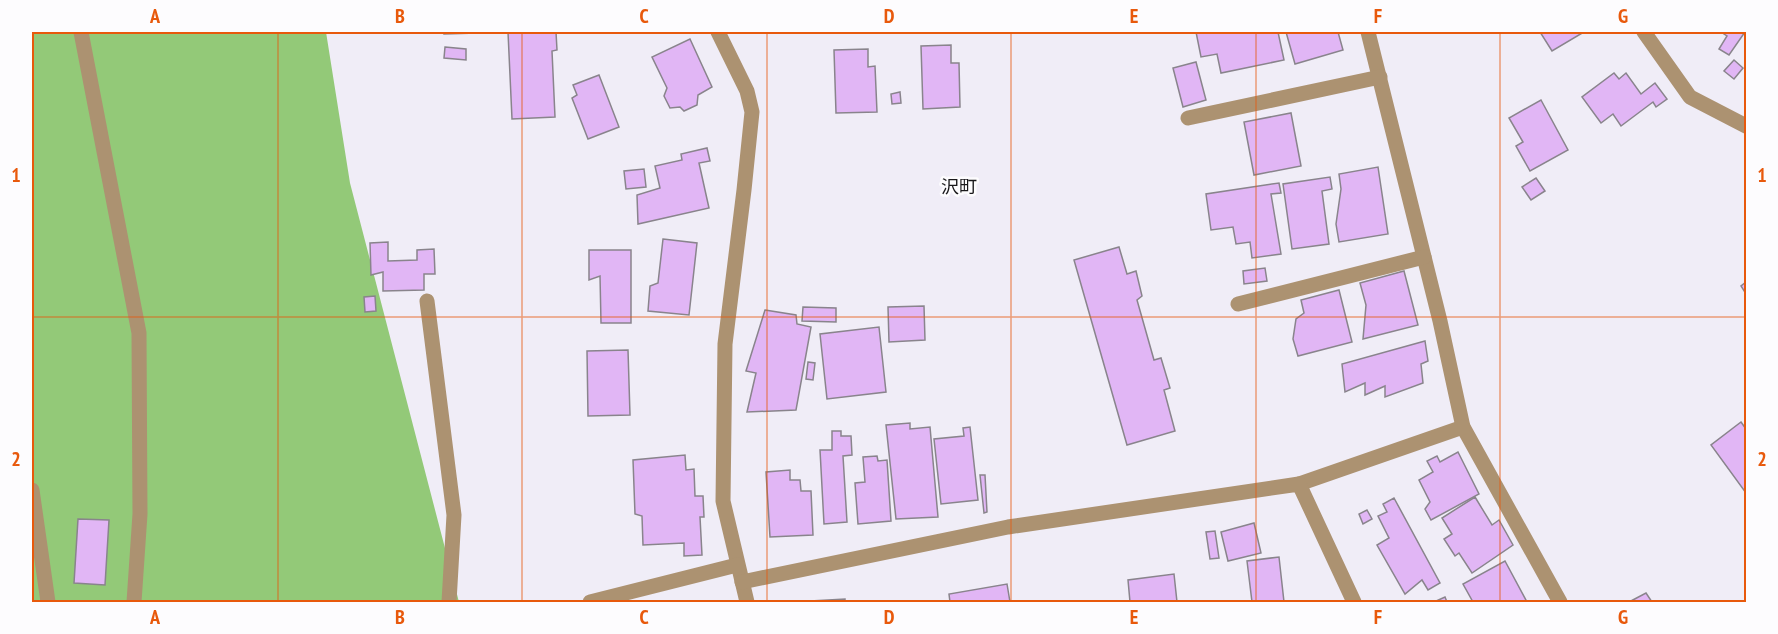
<svg xmlns="http://www.w3.org/2000/svg" width="1778" height="634" viewBox="0 0 1778 634" font-family="'PT Sans Narrow','Noto Sans JP',sans-serif">
	<rect width="100%" height="100%" fill="#f0edf7"/>
	<path fill="#93c978" d="M32,32H326L350,183L459,602H32Z"/>
	<g fill="#e1b6f5" stroke="#89848c" stroke-width="1.5">
		<path d="M444,32H477V33L444,34Z"/>
		<path d="M508,32H556L557,50L552,51L555,117L512,119Z"/>
		<path d="M1196,32H1278L1284,60L1221,73L1217,54L1201,57Z"/>
		<path d="M1286,32H1338L1343,50L1295,64Z"/>
		<path d="M1540,32H1584L1552,51Z"/>
		<path d="M1721,32H1745L1729,55L1719,49L1727,36Z"/>
		<path d="M690,39L712,87L698,95L697,105L684,111L680,107L670,108L664,96L667,88L652,57Z"/>
		<path d="M951,45V63H959L960,107L923,109L921,46Z"/>
		<path d="M445,47L466,49V60L444,58Z"/>
		<path d="M868,49V67L875,66L877,112L836,113L834,50Z"/>
		<path d="M1734,60L1743,68L1734,79L1724,71Z"/>
		<path d="M1196,62L1206,100L1183,107L1173,68Z"/>
		<path d="M1614,73L1619,79L1626,73L1641,94L1655,83L1667,99L1656,107L1653,102L1621,126L1613,114L1601,123L1582,97Z"/>
		<path d="M599,75L619,127L588,139L572,98L577,95L573,85Z"/>
		<path d="M900,92L901,103L892,104L891,94Z"/>
		<path d="M1541,100L1568,150L1530,171L1516,146L1523,142L1509,118Z"/>
		<path d="M1291,113L1301,166L1254,175L1244,122Z"/>
		<path d="M707,148L710,161L699,163L709,208L638,224L637,195L660,188L655,166L682,160L681,154Z"/>
		<path d="M1378,167L1388,234L1339,242L1336,224L1341,189L1339,174Z"/>
		<path d="M644,169L646,187L626,189L624,171Z"/>
		<path d="M1330,177L1332,189L1322,191L1329,244L1292,249L1283,184Z"/>
		<path d="M1536,178L1545,191L1531,200L1522,187Z"/>
		<path d="M1279,183L1281,193L1271,194L1281,254L1252,258L1250,242L1236,244L1233,227L1211,230L1206,194Z"/>
		<path d="M663,239L697,243L689,315L648,311L650,286L658,283Z"/>
		<path d="M388,242V261L417,260V250L434,249L435,274H424V290L383,291V272L371,275L370,243Z"/>
		<path d="M1119,247L1127,274L1136,271L1142,296L1137,300L1154,360L1161,358L1170,388L1164,390L1175,431L1127,445L1074,260Z"/>
		<path d="M589,250H631V323H601L600,276L589,280Z"/>
		<path d="M1265,268L1267,281L1244,284L1243,271Z"/>
		<path d="M1404,271L1418,325L1363,339L1366,305L1360,283Z"/>
		<path d="M1746,282V294L1741,286Z"/>
		<path d="M1339,290L1352,342L1298,356L1293,339L1296,319L1304,313L1301,300Z"/>
		<path d="M375,296L376,311L365,312L364,297Z"/>
		<path d="M924,306L925,340L889,342L888,307Z"/>
		<path d="M803,307L836,308V322L802,321Z"/>
		<path d="M765,310L796,315L797,324L811,327L796,410L747,412L756,373L746,371Z"/>
		<path d="M879,327L886,392L827,399L820,334Z"/>
		<path d="M1425,341L1428,361L1421,364L1423,383L1385,397V386L1365,395V383L1345,392L1342,364Z"/>
		<path d="M628,350L630,415L588,416L587,351Z"/>
		<path d="M808,362L815,363L813,380L806,379Z"/>
		<path d="M1741,422L1746,429V493L1711,445Z"/>
		<path d="M910,423V429L930,427L938,517L896,519L886,425Z"/>
		<path d="M970,427L978,500L941,504L934,439L964,436L963,428Z"/>
		<path d="M832,431H841V436H851L852,455L843,456L847,522L824,524L820,450H832Z"/>
		<path d="M1458,452L1479,494L1431,520L1425,509L1430,502L1419,480L1433,472L1427,461L1437,456L1440,462Z"/>
		<path d="M685,455L686,470L694,469L695,496H703L704,517H700L702,555L684,556V543L643,545L642,516L635,514L633,460Z"/>
		<path d="M877,456L878,461L887,460L891,521L858,524L855,483L865,482L863,457Z"/>
		<path d="M790,470V480H800L801,491H811L813,535L770,537L766,472Z"/>
		<path d="M980,475H985L987,512L984,513Z"/>
		<path d="M1475,497L1492,525L1499,520L1513,545L1472,573L1459,553L1455,556L1444,539L1452,534L1442,518Z"/>
		<path d="M1394,498L1440,583L1428,590L1422,580L1405,594L1377,545L1389,538L1378,516L1387,512L1383,504Z"/>
		<path d="M1367,510L1372,519L1363,524L1359,514Z"/>
		<path d="M78,519L109,520L105,585L74,583Z"/>
		<path d="M1254,523L1261,553L1228,561L1221,532Z"/>
		<path d="M1215,531L1219,558L1210,559L1206,532Z"/>
		<path d="M1279,557L1284,602H1252L1247,561Z"/>
		<path d="M1505,561L1527,602H1473L1463,584Z"/>
		<path d="M1174,574L1177,602H1130L1128,580Z"/>
		<path d="M1007,584L1010,602H950L949,594Z"/>
		<path d="M1646,593L1652,602H1629Z"/>
		<path d="M1445,597L1447,602H1434Z"/>
		<path d="M845,599V602H792Z"/>
	</g>
	<g fill="none" stroke-linecap="round" stroke-linejoin="round">
		<g stroke="#ac9271" stroke-width="15">
			<path d="M81,32L139,333L140,514L134,602"/>
			<path d="M718,32L747,91L752,112L744,190L725,344L723,501L747,602"/>
			<path d="M1368,32L1440,321L1463,427L1560,602"/>
			<path d="M1644,32L1690,97L1746,126"/>
			<path d="M1188,118L1380,77"/>
			<path d="M427,301L454,515L449,602"/>
			<path d="M1238,304L1424,257"/>
			<path d="M1299,484L1463,427"/>
			<path d="M32,490L48,602"/>
			<path d="M742,582L1008,527L1299,484L1354,602"/>
			<path d="M590,602L737,565"/>
		</g>
	</g>
	<path fill="none" stroke="#e8590c" stroke-width="1.5" stroke-opacity="0.55" d="M278,32V602M522,32V602M767,32V602M1011,32V602M1256,32V602M1500,32V602M32,317H1746"/>
	<g text-anchor="middle" dominant-baseline="central" stroke-width="5" stroke-linejoin="round" paint-order="stroke">
		<g font-size="18" fill="#19181b" stroke="#fdfcfe">
			<text x="959" y="186">沢町</text>
		</g>
	</g>
	<rect width="1778" height="634" fill="none" stroke="#fdfcfe" stroke-width="66"/>
	<rect x="33" y="33" width="1712" height="568" fill="none" stroke="#e8590c" stroke-width="2"/>
	<g font-size="20" text-anchor="middle" font-weight="bold" fill="#e8590c">
		<text x="155" y="23">A</text>
		<text x="400" y="23">B</text>
		<text x="644" y="23">C</text>
		<text x="889" y="23">D</text>
		<text x="1134" y="23">E</text>
		<text x="1378" y="23">F</text>
		<text x="1623" y="23">G</text>
		<text x="16" y="182">1</text>
		<text x="1762" y="182">1</text>
		<text x="16" y="466">2</text>
		<text x="1762" y="466">2</text>
		<text x="155" y="624">A</text>
		<text x="400" y="624">B</text>
		<text x="644" y="624">C</text>
		<text x="889" y="624">D</text>
		<text x="1134" y="624">E</text>
		<text x="1378" y="624">F</text>
		<text x="1623" y="624">G</text>
	</g>
</svg>
